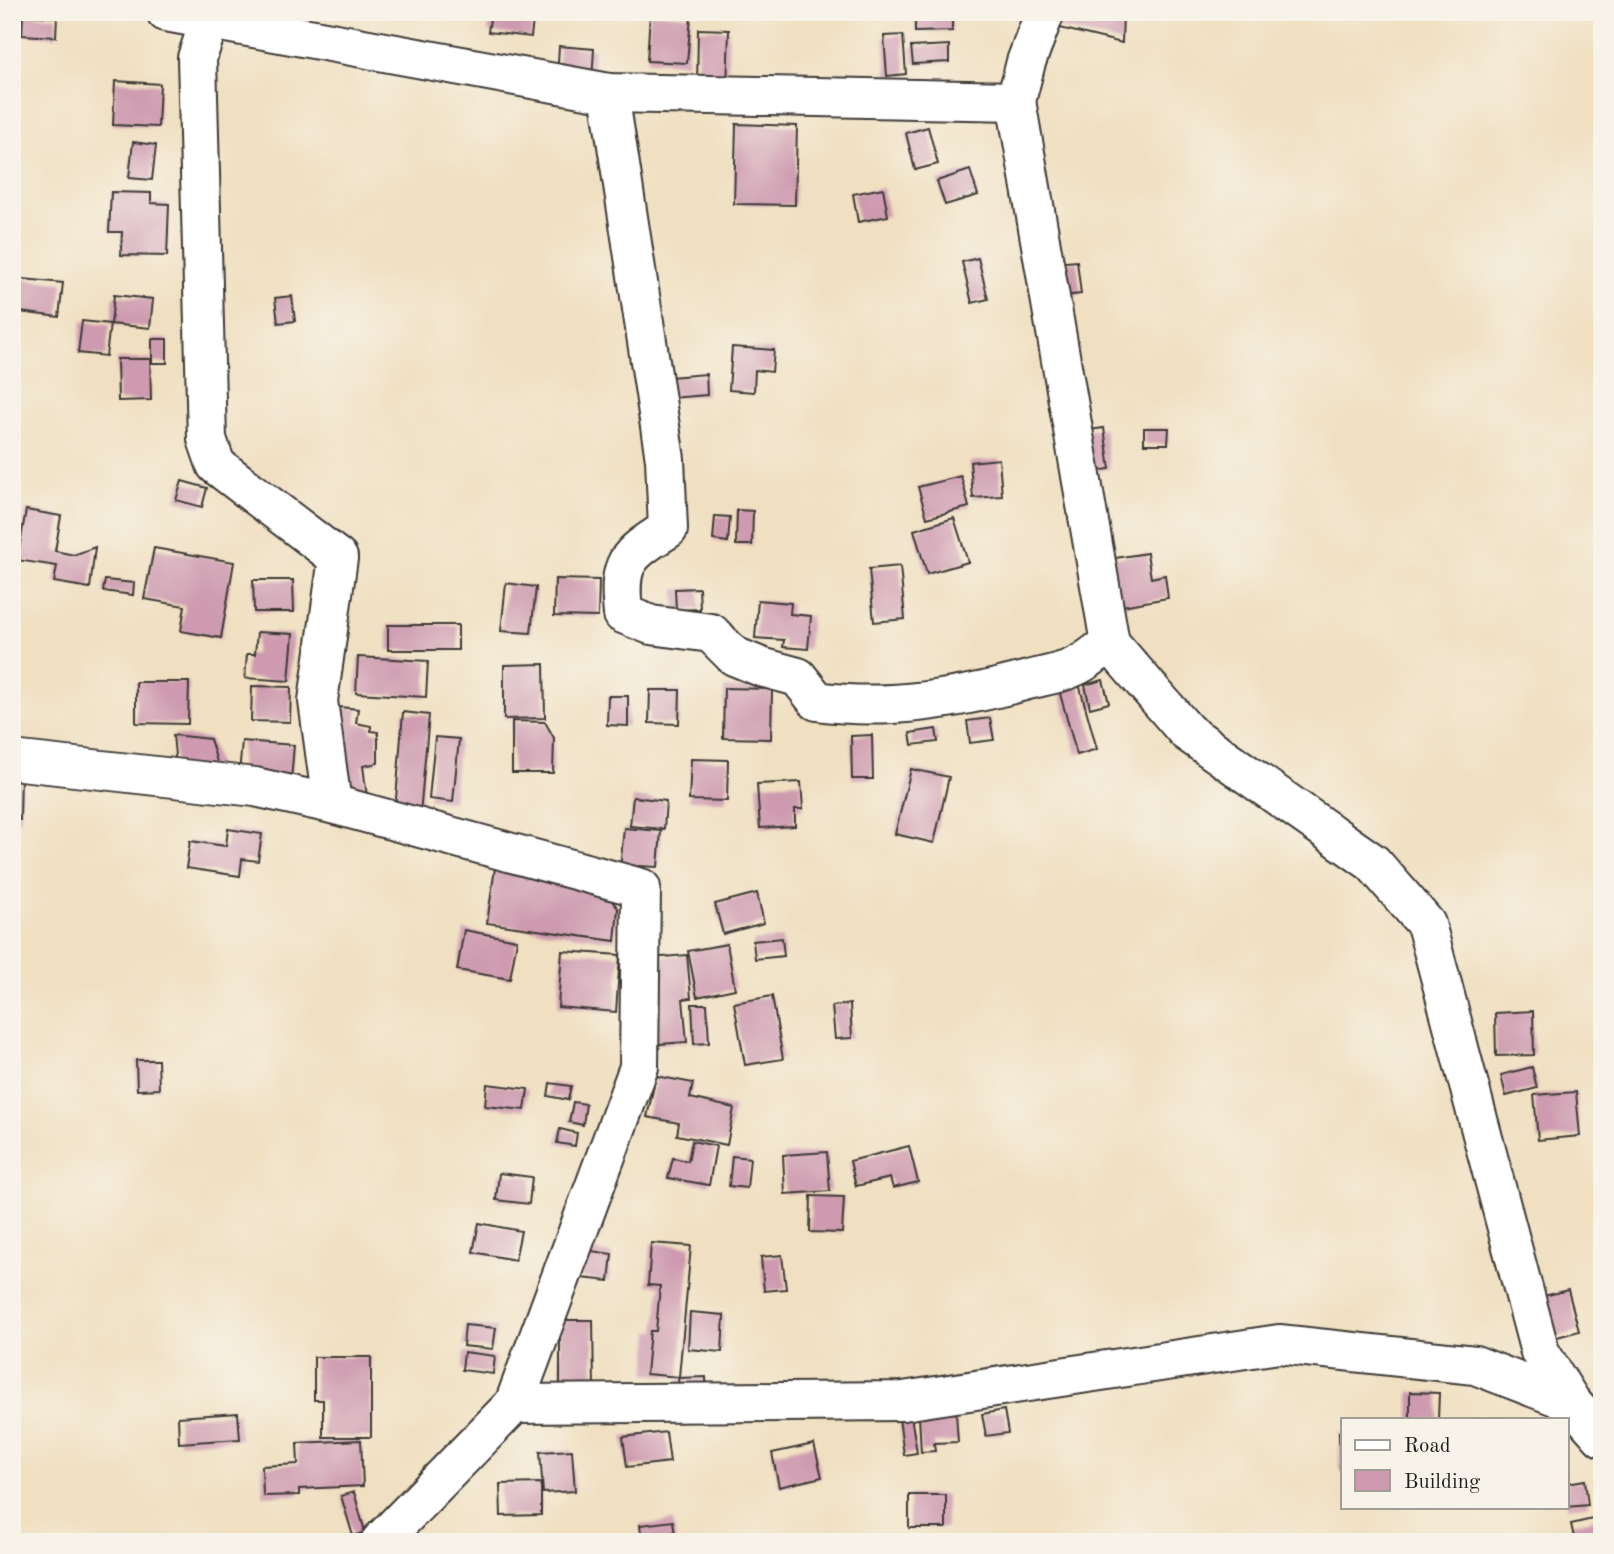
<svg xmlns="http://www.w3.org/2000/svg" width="1614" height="1554" viewBox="0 0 1614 1554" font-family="'Old Standard TT',serif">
	<rect width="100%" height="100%" fill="#f7f3e8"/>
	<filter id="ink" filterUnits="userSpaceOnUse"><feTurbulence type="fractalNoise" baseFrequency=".0143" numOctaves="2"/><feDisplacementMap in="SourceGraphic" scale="14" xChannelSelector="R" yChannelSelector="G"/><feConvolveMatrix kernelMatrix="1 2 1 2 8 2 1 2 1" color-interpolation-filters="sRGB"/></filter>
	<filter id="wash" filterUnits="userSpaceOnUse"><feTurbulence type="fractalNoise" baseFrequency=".00686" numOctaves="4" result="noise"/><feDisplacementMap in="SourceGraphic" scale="28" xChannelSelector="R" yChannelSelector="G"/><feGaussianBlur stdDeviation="1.57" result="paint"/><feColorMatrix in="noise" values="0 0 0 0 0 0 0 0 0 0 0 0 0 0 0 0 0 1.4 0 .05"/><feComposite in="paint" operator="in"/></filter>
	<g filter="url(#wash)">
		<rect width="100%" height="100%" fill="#f0dfc0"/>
		<g id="blocks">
			<g fill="#cd9aaf">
				<path d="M491,12H534L531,37L488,32Z"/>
				<path d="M915,12H952V31L915,32Z"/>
				<path d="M1060,12H1123L1122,43L1060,28Z"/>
				<path d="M650,13L691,16L687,63L647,61Z"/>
				<path d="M23,15L57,17L56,37L22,35Z"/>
				<path d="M698,29L729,30L727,88L697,87Z"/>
				<path d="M903,35L906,74L887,76L884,36Z"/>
				<path d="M949,45V62L913,64L911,47Z"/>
				<path d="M559,46L594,49L592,82L557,79Z"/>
				<path d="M115,81L160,84L158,127L113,125Z"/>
				<path d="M736,124L797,126L795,205L734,204Z"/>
				<path d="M928,127L938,164L915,170L906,133Z"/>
				<path d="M133,142L156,145L152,180L129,178Z"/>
				<path d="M970,170L978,195L945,205L937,181Z"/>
				<path d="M883,188L888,216L858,222L853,194Z"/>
				<path d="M111,192L151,193V203L169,204L167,256L121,255L122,232H109Z"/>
				<path d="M978,258L988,299L972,303L962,262Z"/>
				<path d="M1077,261L1081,294L1046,298L1042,264Z"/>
				<path d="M13,278L63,283L59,317L12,311Z"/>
				<path d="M114,295L153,299L150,328L111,324Z"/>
				<path d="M292,296L295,321L278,323L275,298Z"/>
				<path d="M82,321L110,324L106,356L78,353Z"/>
				<rect x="152" y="339" width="15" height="24"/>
				<path d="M732,347L774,350L772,372L755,370L754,392L729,390Z"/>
				<path d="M117,359H150L151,400L118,401Z"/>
				<path d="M706,374L707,395L671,398L670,377Z"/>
				<path d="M1104,428L1110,469L1081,473L1075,432Z"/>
				<path d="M1144,428H1169L1168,444H1144Z"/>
				<path d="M999,459L1002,496L973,498L970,462Z"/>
				<path d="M961,476L969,507L927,518L918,487Z"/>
				<path d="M182,481L207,488L202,507L176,500Z"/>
				<path d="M26,510L61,516L55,551L74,555L95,547L90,588L54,582L57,566L17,560Z"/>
				<path d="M737,510L753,511L752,545H736Z"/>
				<path d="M715,516L730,517L728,542L713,540Z"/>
				<path d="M954,518L968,562L927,574L914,530Z"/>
				<path d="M154,548L234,562L221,638L181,631L185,606L144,599Z"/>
				<path d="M1147,553L1151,578L1165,575L1168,598L1116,607L1109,559Z"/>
				<path d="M900,566L905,619L874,622L869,569Z"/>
				<path d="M555,579L599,580L598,617L554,616Z"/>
				<path d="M105,580L134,583L133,595L103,591Z"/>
				<path d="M253,580H293L294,612H254Z"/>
				<path d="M506,583L536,587L531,633L501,631Z"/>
				<path d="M699,588L700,609L676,610L675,589Z"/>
				<path d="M758,600L791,603L790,614L811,616L808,649L783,647L784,640L755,638Z"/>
				<rect x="388" y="625" width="70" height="25"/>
				<path d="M257,632L293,634L289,681L245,678L247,654H255Z"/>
				<path d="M358,657L428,661L426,697L356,693Z"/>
				<path d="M544,664L545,718L504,719V665Z"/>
				<path d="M1103,680L1109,703L1090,708L1085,685Z"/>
				<path d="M136,682H189L188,724L136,723Z"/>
				<path d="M1079,684L1097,749L1077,755L1059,690Z"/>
				<path d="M252,686L291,687L290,722L251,721Z"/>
				<path d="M724,688L772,689L771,739L723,738Z"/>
				<path d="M650,690H680L679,724L649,723Z"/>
				<path d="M608,696H628V726L607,725Z"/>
				<path d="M320,705L358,709L356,723L371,726V731L378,732V763L363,766L370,820L346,819Z"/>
				<path d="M403,712L429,715L420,814L395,811Z"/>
				<path d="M990,718L994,740L970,743L967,721Z"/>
				<path d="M512,721L545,722L554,738L553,773H512Z"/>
				<path d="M936,729L938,742L912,745L910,733Z"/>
				<path d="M173,735L210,739L221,775L177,776Z"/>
				<path d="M872,735L873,779H852L851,736Z"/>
				<path d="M435,737L459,739L453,802L429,799Z"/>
				<path d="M242,741L294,745L290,793L239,774Z"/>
				<path d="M691,759L728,760L727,801L689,800Z"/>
				<path d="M911,769L949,777L934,843L895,834Z"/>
				<path d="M12,774H21L20,820H12Z"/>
				<path d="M801,782L803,809H795V826L760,828L757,784Z"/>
				<path d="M633,797L666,801L664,829L630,826Z"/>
				<path d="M624,828L661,831L658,867L639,866V871L620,870Z"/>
				<path d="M228,829L262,834L258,861L242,859L240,876L186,868L190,841L226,846Z"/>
				<path d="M495,868L597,883L618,908L615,941L487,923Z"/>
				<path d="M757,893L764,923L723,934L715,904Z"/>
				<path d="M464,930L517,940L510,979L457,970Z"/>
				<path d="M782,938L784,956L755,959L753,941Z"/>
				<path d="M727,944L735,989L697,997L688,951Z"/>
				<path d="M562,951L620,955L616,1012L558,1007Z"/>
				<path d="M687,955L691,998L683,999L687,1042L645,1045L638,959Z"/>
				<path d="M772,996L783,1059L745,1065L734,1003Z"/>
				<path d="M692,1004H707L709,1043L694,1044Z"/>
				<path d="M850,1004L852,1038L835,1039L832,1006Z"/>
				<path d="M1533,1011L1534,1055L1496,1056L1495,1013Z"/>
				<path d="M136,1060H158L159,1089L137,1090Z"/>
				<path d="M1532,1067L1537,1088L1506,1096L1501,1075Z"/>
				<path d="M656,1076L693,1083L690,1098L734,1108L727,1145L677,1135L679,1123L647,1117Z"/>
				<path d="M550,1083L571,1086L568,1100L548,1096Z"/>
				<path d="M487,1084L528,1089L525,1110L485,1106Z"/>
				<path d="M1576,1092L1580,1136L1538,1140L1534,1095Z"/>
				<path d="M573,1102L586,1104L583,1125L569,1122Z"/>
				<path d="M560,1129L577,1133L575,1146L557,1143Z"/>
				<path d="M692,1141L716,1146L709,1185L668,1178L673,1158L688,1161Z"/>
				<path d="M909,1146L918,1182L893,1188L890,1178L856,1186L850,1161Z"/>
				<path d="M827,1152L830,1191L785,1194L783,1155Z"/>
				<path d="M732,1156L750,1158L747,1188L729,1186Z"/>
				<path d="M499,1173L532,1177L529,1204L496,1200Z"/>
				<path d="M811,1196L844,1197L842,1233L810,1232Z"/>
				<path d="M479,1223L521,1231L515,1260L473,1252Z"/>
				<path d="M651,1243L691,1246L679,1377L646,1374L650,1331H656L660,1286L648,1285Z"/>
				<path d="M585,1250L612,1254L609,1281L581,1278Z"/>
				<path d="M782,1255L786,1289L764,1291L761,1257Z"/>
				<path d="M1568,1290L1579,1331L1539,1342L1528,1300Z"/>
				<path d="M690,1312L724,1315L722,1352L688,1349Z"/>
				<path d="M560,1320H593L594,1390H560Z"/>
				<path d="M465,1325L496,1328L493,1349L463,1346Z"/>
				<path d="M464,1352L495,1356L493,1374L462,1370Z"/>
				<path d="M314,1357H371V1437H323V1400H314Z"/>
				<path d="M706,1377L707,1400L680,1401L678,1378Z"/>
				<path d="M1410,1392L1439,1393L1438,1419H1410Z"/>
				<path d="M1004,1410L1008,1433L986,1436L982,1414Z"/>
				<path d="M238,1413L240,1439L179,1443L178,1417Z"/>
				<path d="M956,1413L958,1442L934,1443L935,1451L921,1452L919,1416Z"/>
				<path d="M911,1416L917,1453L904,1455L899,1418Z"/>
				<path d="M666,1432L670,1462L627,1467L623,1437Z"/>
				<path d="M1339,1432H1343V1470H1340Z"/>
				<path d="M361,1440L363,1486L299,1489V1495L263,1496L262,1466L298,1464L297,1443Z"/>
				<path d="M814,1444L822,1477L779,1487L772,1453Z"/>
				<path d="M572,1450L575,1491L543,1493L540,1452Z"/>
				<path d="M1585,1480L1588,1505L1567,1507V1483Z"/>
				<path d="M541,1483V1515L501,1516L500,1484Z"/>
				<path d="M354,1492L365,1532L353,1536L341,1496Z"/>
				<rect x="909" y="1495" width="37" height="33"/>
				<path d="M1601,1517L1602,1542H1575L1571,1524Z"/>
				<path d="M673,1521L676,1542H642L640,1525Z"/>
			</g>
		</g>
	</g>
	<g filter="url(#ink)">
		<use href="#blocks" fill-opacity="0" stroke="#3c3935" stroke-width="2"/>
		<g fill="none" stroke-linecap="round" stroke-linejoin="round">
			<defs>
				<g id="minor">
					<path d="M166,12L609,93L1016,101L1110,643L1187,732L1373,863L1426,924L1540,1352L1571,1402L1602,1437"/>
					<path d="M210,19L197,58L207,439L216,465L338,558L318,701L332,804L641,888L639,1067L514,1404"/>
					<path d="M609,93L665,459L668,529C625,556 618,562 623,614L651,625L711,633L734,656L761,667L798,677L817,701C889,711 958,699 1028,680C1043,676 1060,674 1074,667C1087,662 1098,651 1110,643"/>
					<path d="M1016,101L1026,62L1045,12"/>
					<path d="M12,760L255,787L332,804"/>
					<path d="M380,1542L514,1404L903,1401L1279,1344L1475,1365L1571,1402"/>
				</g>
			</defs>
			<use href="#minor" stroke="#3c3935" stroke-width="42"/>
			<use href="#minor" stroke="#fff" stroke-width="38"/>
		</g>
	</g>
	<rect width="1614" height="1554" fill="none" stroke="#f7f3e8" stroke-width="42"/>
	<rect x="1341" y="1418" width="228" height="91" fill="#f7f3e8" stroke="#9f9d96" stroke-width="2"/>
	<rect x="1355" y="1440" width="35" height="10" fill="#ffffff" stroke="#9f9d96" stroke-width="2"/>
	<text x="1404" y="1452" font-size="21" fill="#1c1c1c">Road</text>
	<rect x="1355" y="1470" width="35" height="21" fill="#cd9aaf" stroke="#9f9d96" stroke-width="2"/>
	<text x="1404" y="1488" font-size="21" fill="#1c1c1c">Building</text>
</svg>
